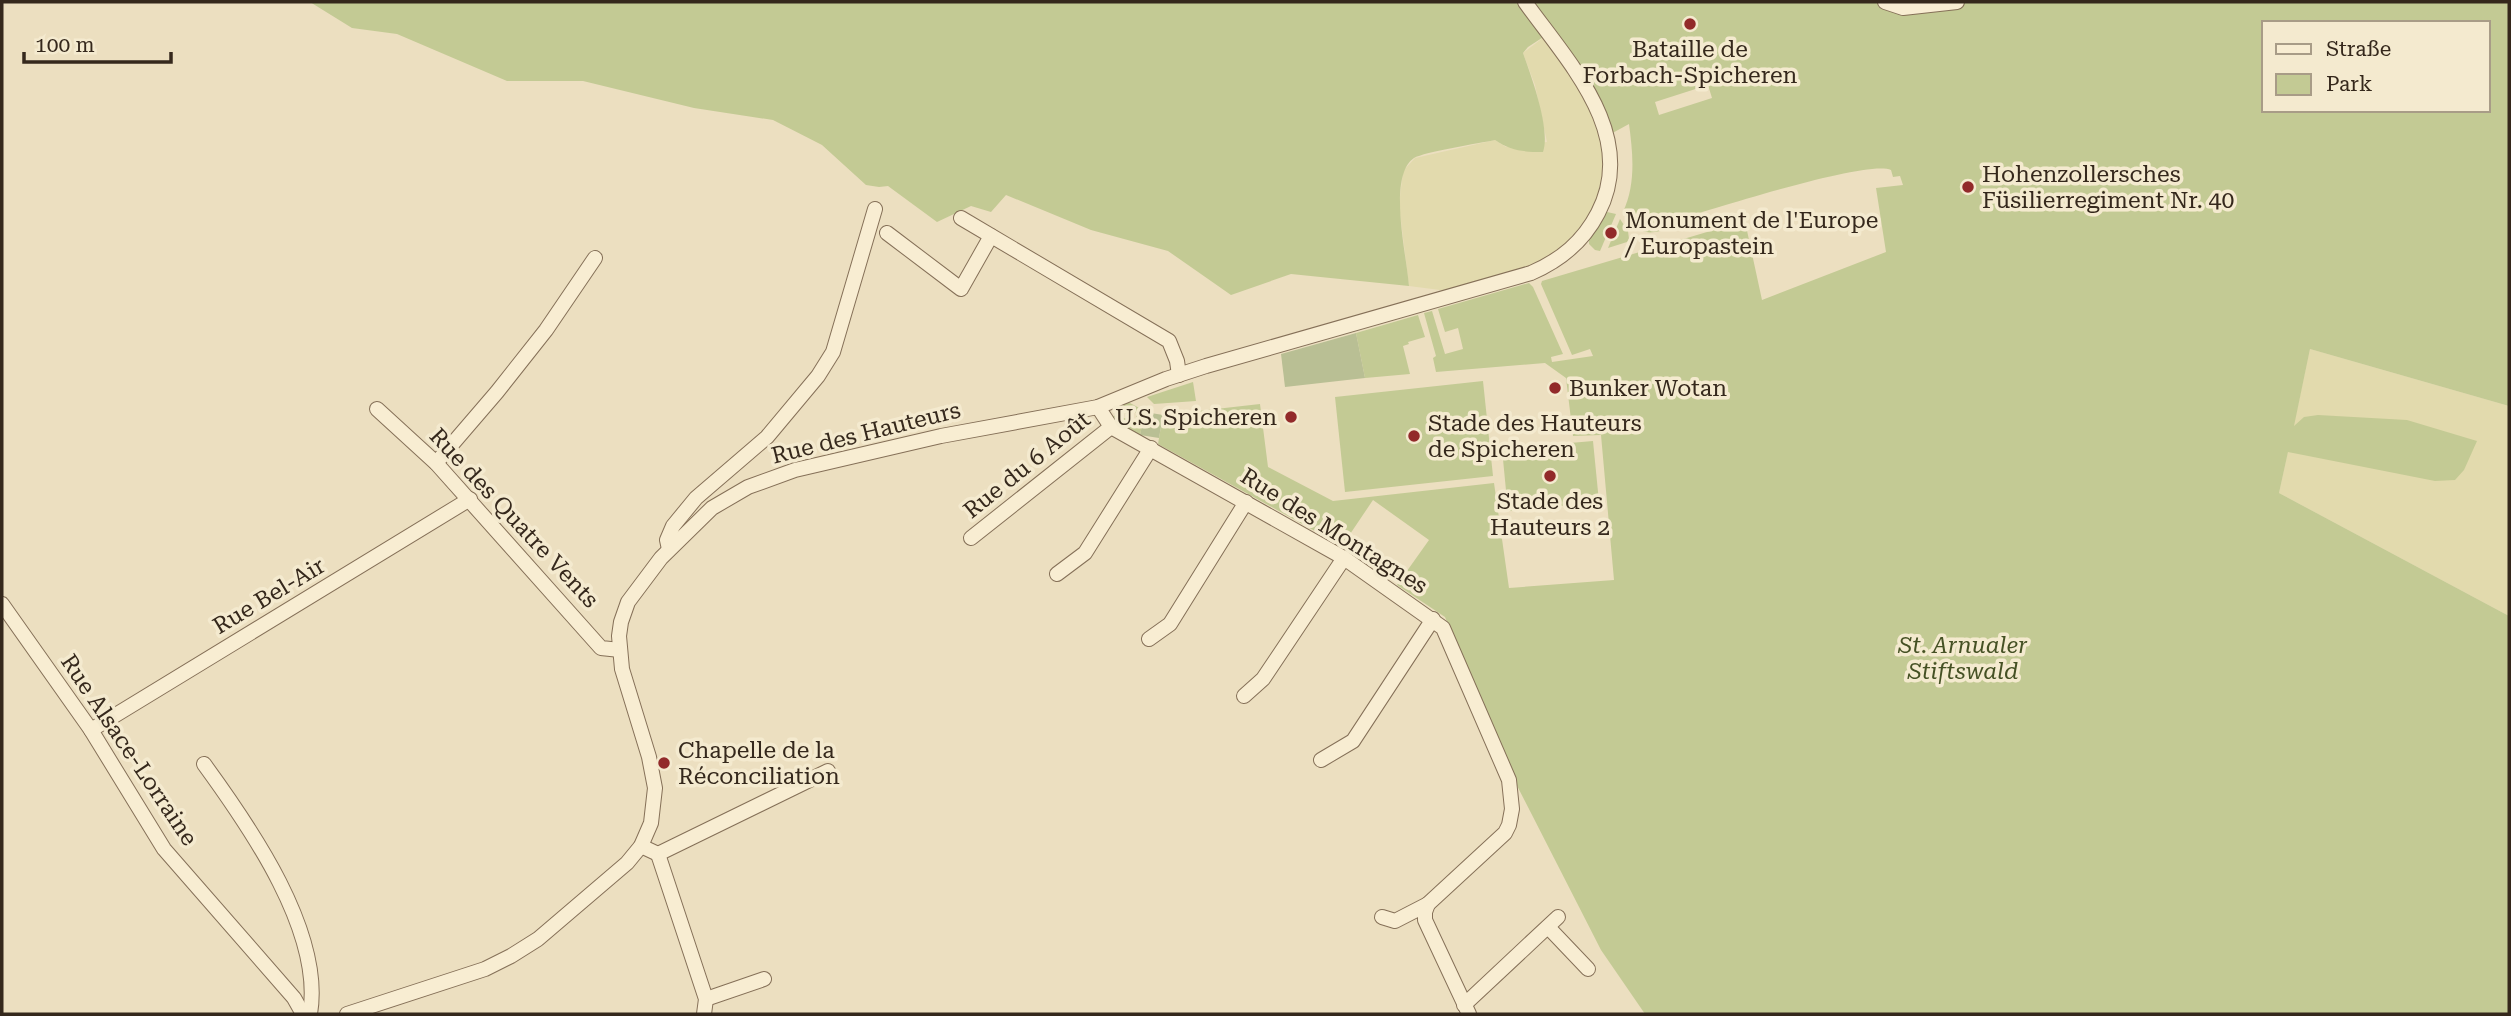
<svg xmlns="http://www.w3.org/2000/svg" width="2511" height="1016" viewBox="0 0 2511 1016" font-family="'Roboto Serif',serif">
	<rect width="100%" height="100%" fill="#ecdfc0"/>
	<g fill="#e2daad">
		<path d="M1548,34L1607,136L1604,201L1558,260L1463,293L1409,286L1399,205L1403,171L1415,158L1495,140L1506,147L1547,142L1535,85L1523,53Z"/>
		<path d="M2310,349L2509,406V616L2279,493Z"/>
	</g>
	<g fill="#c3ca94" fill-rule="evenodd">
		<path d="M310,2H2509V406L2310,349L2294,426L2304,417L2318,415L2407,420L2477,441L2464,470L2455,480L2435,481L2288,452L2279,493L2509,616V1014H1645L1601,950L1508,768L1445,617L1397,585L1429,540L1373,500L1342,546L1158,444L1163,415L1260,404L1268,467L1333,501L1494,483L1509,588L1614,580L1601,435L1573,436L1566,378L1545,363L1436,372L1433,358L1436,356L1424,313L1432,311L1445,354L1463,349L1458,328L1445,332L1438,309L1529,283L1533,287L1563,354L1551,357L1552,362L1593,356L1590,349L1572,355L1541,284L1542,281L1734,224L1735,229L1746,226L1762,300L1886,252L1876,188L1903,185L1900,176L1893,177L1891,170C1867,159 1708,211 1673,221L1675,227C1647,235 1641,237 1623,212C1636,184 1633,154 1629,124L1607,136L1548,34L1528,47L1523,53C1531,76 1551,129 1543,152C1524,152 1511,151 1495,140C1480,143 1424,152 1414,158C1387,176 1407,257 1409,286L1291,274L1231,295L1168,251L1091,230L1006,195L991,212L971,206L937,222L888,186L879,187L866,185L822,145L773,120L694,108L583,81H507L397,34L352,28ZM2264,23H2488V110H2264ZM1708,85L1712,98L1659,115L1655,102Z"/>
		<path d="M1607,212L1616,214L1600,251L1595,250L1589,244V239Z"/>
		<path d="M1620,219L1628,231L1629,239L1627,242L1608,248Z"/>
		<path d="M1418,315L1425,337L1408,342L1409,344L1403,346L1410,374L1365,378L1356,333Z"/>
		<path d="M1483,381L1493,476L1345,492L1335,397Z"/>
		<path d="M1193,382L1196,401L1154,404L1147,397Z"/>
		<path d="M1128,402L1147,412H1145L1140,435L1110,418L1116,415L1135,422L1137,413L1129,411L1128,414L1113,410Z"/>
		<path d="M1593,441L1599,502L1508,511L1502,449Z"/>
	</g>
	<g fill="#b9bf94">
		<path d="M1356,333L1365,378L1285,387L1281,354Z"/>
		<path d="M1145,412L1163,415L1159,438L1140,435Z"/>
	</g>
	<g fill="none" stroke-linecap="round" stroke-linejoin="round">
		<defs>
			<g id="minor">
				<path d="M1885,2L1903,8L1957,2"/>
				<path d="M961,218L1169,341L1177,361L1179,375"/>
				<path d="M887,233L961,289L991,236"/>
				<path d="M1098,407L1111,427L1344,558L1443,628L1509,780L1512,809L1509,825L1505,833L1428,904L1425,912V920L1469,1014"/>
				<path d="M377,409L436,463L601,648L620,650"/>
				<path d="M436,463L497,392L546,330L595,258"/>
				<path d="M971,538L1111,427"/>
				<path d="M669,549L667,540L673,526L696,498L767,437L818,376L833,352L875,209"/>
				<path d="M1057,574L1085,553L1151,448"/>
				<path d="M2,604L91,730L164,849L294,998L303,1014"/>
				<path d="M1149,639L1170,624L1246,502"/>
				<path d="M1244,696L1263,679L1344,558"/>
				<path d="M91,730L470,499"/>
				<path d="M1321,760L1353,741L1433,619"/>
				<path d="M204,764C250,827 324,933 310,1014"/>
				<path d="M641,846L658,854L828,771"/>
				<path d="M658,854L706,999L704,1014"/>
				<path d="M1382,917L1395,921L1428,904"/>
				<path d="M1548,927L1588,969"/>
				<path d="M706,999L764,979"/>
				<path d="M1464,1005L1558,917"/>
				<path d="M347,1014L485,969L511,956L538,939L627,863L641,846L651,823L655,788L649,757L622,669L619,636L621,622L628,602L661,558L712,508L748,487L795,470L941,436L1098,407L1166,379L1206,366L1531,273C1561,260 1583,242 1598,213C1639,135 1568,62 1525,2"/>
			</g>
		</defs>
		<use href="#minor" stroke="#857058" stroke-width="16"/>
		<use href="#minor" stroke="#f8edd2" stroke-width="14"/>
	</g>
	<g fill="#922a2a" stroke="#f4eacf" stroke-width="2.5">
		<circle cx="1690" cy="24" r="7"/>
		<circle cx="1968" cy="187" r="7"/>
		<circle cx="1611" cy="233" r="7"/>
		<circle cx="1555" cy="388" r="7"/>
		<circle cx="1291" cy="417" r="7"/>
		<circle cx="1414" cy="436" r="7"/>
		<circle cx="1550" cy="476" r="7"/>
		<circle cx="664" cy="763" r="7"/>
	</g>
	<g text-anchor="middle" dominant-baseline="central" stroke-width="7" stroke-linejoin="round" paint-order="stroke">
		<g font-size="23" fill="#35281c" stroke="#f4eacf" text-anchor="start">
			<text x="1690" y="49" text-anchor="middle">Bataille de<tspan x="1690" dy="26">Forbach-Spicheren</tspan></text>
			<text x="1982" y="174">Hohenzollersches<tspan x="1982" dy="26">Füsilierregiment Nr. 40</tspan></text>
			<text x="1625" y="220">Monument de l'Europe<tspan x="1625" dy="26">/ Europastein</tspan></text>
			<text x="1569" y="388">Bunker Wotan</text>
			<text x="1277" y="417" text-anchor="end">U.S. Spicheren</text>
			<text x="1428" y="423">Stade des Hauteurs<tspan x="1428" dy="26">de Spicheren</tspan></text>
			<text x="1550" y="501" text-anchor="middle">Stade des<tspan x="1550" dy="26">Hauteurs 2</tspan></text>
			<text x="678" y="750">Chapelle de la<tspan x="678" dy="26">Réconciliation</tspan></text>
		</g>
		<g font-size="23" fill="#35281c" stroke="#f4eacf">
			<text transform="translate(866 433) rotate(-14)">Rue des Hauteurs</text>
			<text transform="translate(1027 465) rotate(-39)">Rue du 6 Août</text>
			<text transform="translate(514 518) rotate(47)">Rue des Quatre Vents</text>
			<text transform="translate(1334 531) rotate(32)">Rue des Montagnes</text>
			<text transform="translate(269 596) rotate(-31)">Rue Bel-Air</text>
			<text transform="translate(129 750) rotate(56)">Rue Alsace-Lorraine</text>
		</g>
		<g font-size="23" font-style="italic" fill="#455124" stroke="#f4eacf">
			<text x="1963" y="645">St. Arnualer<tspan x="1963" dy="26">Stiftswald</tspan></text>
		</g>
	</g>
	<rect width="2511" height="1016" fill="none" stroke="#35281c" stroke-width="7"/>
	<rect x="2262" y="21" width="228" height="91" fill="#f4eacf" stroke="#a89c87" stroke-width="2"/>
	<rect x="2276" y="44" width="35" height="10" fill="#f8edd2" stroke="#a89c87" stroke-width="2"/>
	<text x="2326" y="56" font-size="21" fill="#35281c">Straße</text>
	<rect x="2276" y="74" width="35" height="21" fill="#c3ca94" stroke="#a89c87" stroke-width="2"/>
	<text x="2326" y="91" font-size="21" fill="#35281c">Park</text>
	<path d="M24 52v10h147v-10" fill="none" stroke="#35281c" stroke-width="3.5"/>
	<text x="35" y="52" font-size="21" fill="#35281c" stroke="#f4eacf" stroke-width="5" paint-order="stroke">100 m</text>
</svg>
